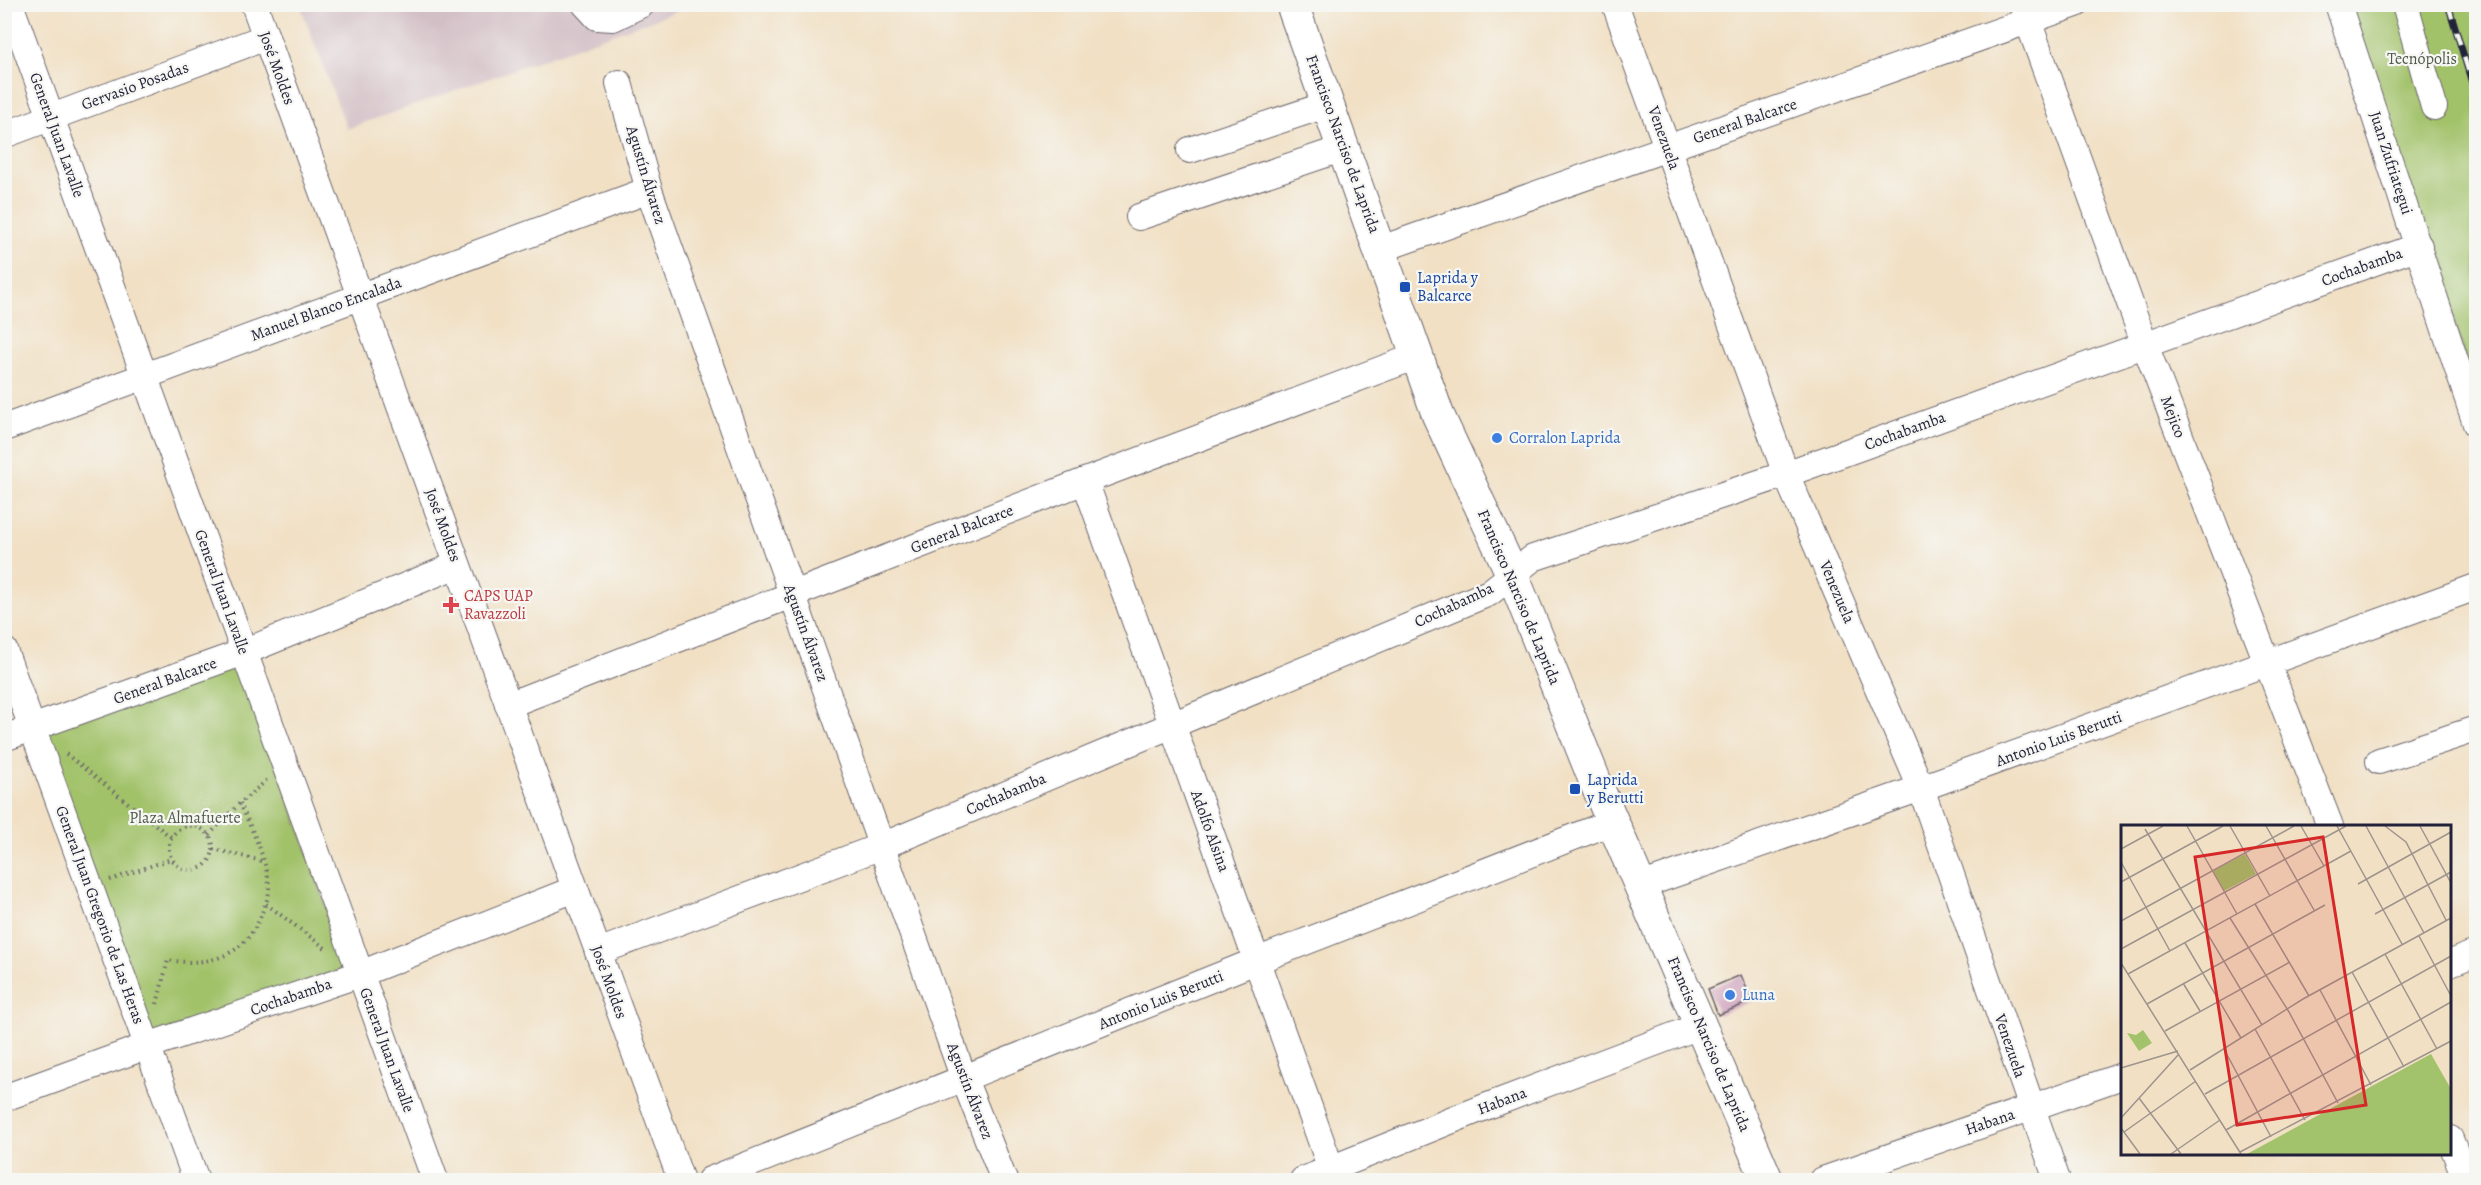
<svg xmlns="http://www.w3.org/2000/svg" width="2481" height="1185" viewBox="0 0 2481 1185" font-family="Alegreya,serif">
	<rect width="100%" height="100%" fill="#f6f6f2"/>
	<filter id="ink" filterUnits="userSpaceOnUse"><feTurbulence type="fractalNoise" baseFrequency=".0167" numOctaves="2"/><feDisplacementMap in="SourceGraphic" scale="12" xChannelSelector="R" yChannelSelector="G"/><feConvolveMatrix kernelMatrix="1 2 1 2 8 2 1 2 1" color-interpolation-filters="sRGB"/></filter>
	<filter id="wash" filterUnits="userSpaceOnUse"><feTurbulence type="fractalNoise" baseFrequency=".008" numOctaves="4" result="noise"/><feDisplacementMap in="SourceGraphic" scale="24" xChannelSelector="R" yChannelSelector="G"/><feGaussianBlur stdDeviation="1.35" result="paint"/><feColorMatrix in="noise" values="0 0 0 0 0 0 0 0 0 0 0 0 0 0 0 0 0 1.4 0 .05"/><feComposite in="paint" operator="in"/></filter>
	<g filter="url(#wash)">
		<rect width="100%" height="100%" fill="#f1e0c4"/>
		<path fill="#d2bec5" d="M300,5H694L347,129Z"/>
		<g fill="#a2c26b" stroke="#627253" stroke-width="1.5">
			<path d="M2345,5H2476V388Z"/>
			<path d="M242,661L348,968L151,1037L42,731Z"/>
		</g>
		<g id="blocks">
			<path fill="#cd9ebb" d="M1741,975L1752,1001L1718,1015L1708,989Z"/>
		</g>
	</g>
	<g filter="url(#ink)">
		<use href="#blocks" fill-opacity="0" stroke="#6a646b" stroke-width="1.5"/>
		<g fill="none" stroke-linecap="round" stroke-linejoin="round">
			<defs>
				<g id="minor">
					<path d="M10,4L435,1180"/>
					<path d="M254,4L681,1180"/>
					<path d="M585,4L597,17L613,18L642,4"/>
					<path d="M1615,4L1786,474L1921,788L2057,1180"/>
					<path d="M2022,4L2145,345L2330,826"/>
					<path d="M2338,4L2476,424"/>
					<path d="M2405,4L2434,107"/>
					<path d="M619,83L649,190L964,1079L1004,1180"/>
					<path d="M4,135L266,37"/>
					<path d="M1190,150L1329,104"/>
					<path d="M1139,217L1344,148"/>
					<path d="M1381,249L2076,4"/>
					<path d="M4,428L649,190"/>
					<path d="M1085,481L1335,1180"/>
					<path d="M4,650L196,1180"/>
					<path d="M508,705L1085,481L1417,356"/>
					<path d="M4,738L244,652L457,565"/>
					<path d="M2379,761L2476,729"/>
					<path d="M1640,886L1921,788L2476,587"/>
					<path d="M598,952L882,846L1489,593L1533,558L1786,474L2419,246"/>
					<path d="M2450,963L2476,953"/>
					<path d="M4,1098L147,1046L360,974L575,889"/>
					<path d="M2450,1139L2466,1180"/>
					<path d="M710,1180L1256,961L1612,822"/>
					<path d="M1303,1180L1485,1107L1702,1025"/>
					<path d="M1823,1180L2122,1076"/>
				</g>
				<path id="major" d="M1292,4L1438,415L1512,574L1595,781L1767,1180"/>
			</defs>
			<use href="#minor" stroke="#6a646b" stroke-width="28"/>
			<use href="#major" stroke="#6a646b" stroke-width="34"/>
			<g stroke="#6a646b" stroke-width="4" stroke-dasharray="1.5 4.5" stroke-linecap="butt">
				<path d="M66,754L171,837"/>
				<circle cx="191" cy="848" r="22"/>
				<path d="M209,835L240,803L267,780"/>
				<path d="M213,849L262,861"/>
				<path d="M110,880L171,859"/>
				<path d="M266,904L328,950"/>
				<path d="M157,1004L168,960C210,967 246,956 262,913C265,905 270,895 269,886C267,858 251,829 240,803"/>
			</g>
			<use href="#minor" stroke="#fff" stroke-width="26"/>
			<use href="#major" stroke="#fff" stroke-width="32"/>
			<defs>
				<path id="rail" d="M2448,4L2476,96"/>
			</defs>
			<use href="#rail" stroke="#22223b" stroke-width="7"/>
			<use href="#rail" stroke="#f6f6f2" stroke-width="4.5" stroke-dasharray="14" stroke-linecap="butt"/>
		</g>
	</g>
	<g fill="#1a4fb4" stroke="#f6f6f2" stroke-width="2">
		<rect x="1399" y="281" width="12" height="12" rx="3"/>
		<rect x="1569" y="783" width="12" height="12" rx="3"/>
	</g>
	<g fill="#3f7fe0" stroke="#f6f6f2" stroke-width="2">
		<circle cx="1497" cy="438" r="6"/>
		<circle cx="1730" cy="995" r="6"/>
	</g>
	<path fill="#e0444e" stroke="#f6f6f2" stroke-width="2" d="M448 596h6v6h6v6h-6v6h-6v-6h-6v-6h6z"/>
	<g text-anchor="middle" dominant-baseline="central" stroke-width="4.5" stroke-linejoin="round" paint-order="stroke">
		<g font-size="16" fill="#4f5a4c" stroke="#f6f6f2">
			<text x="2422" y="59">Tecnópolis</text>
			<text x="185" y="818">Plaza Almafuerte</text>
		</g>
		<g font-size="16" fill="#22223b" stroke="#f6f6f2">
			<text transform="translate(277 68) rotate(70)">José Moldes</text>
			<text transform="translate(135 86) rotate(-20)">Gervasio Posadas</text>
			<text transform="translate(1745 121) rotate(-19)">General Balcarce</text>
			<text transform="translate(57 135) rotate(70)">General Juan Lavalle</text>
			<text transform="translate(1664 138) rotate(70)">Venezuela</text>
			<text transform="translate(1343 144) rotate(70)">Francisco Narciso de Laprida</text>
			<text transform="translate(2391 163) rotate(72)">Juan Zufriategui</text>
			<text transform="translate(646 175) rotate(73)">Agustín Álvarez</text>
			<text transform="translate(2362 267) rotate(-20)">Cochabamba</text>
			<text transform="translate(326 309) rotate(-20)">Manuel Blanco Encalada</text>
			<text transform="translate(2173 417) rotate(69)">Mejico</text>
			<text transform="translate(1905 431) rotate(-20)">Cochabamba</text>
			<text transform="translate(443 525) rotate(70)">José Moldes</text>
			<text transform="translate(962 529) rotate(-21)">General Balcarce</text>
			<text transform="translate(222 592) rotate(70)">General Juan Lavalle</text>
			<text transform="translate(1837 592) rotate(67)">Venezuela</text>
			<text transform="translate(1519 597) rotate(67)">Francisco Narciso de Laprida</text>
			<text transform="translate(1454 605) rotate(-25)">Cochabamba</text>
			<text transform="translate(806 633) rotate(70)">Agustín Álvarez</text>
			<text transform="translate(165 681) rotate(-20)">General Balcarce</text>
			<text transform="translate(2059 739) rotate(-20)">Antonio Luis Berutti</text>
			<text transform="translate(1006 794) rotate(-23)">Cochabamba</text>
			<text transform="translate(1210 831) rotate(70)">Adolfo Alsina</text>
			<text transform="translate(100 915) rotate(70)">General Juan Gregorio de Las Heras</text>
			<text transform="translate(609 982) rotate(70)">José Moldes</text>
			<text transform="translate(291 997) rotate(-19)">Cochabamba</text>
			<text transform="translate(1161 1000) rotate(-22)">Antonio Luis Berutti</text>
			<text transform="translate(1709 1044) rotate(67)">Francisco Narciso de Laprida</text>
			<text transform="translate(2010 1046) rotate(71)">Venezuela</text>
			<text transform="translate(387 1050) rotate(70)">General Juan Lavalle</text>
			<text transform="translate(970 1091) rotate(69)">Agustín Álvarez</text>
			<text transform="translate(1502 1101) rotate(-21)">Habana</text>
			<text transform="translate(1990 1122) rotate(-19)">Habana</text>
		</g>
		<g font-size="16" fill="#164399" stroke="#f6f6f2" text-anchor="start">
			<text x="1417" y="278">Laprida y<tspan x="1417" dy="18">Balcarce</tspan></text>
			<text x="1587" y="780">Laprida<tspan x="1587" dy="18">y Berutti</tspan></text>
		</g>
		<g font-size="16" fill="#366cbe" stroke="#f6f6f2" text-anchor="start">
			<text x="1509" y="438">Corralon Laprida</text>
			<text x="1742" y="995">Luna</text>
		</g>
		<g font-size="16" fill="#be3a42" stroke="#f6f6f2" text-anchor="start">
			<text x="464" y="596">CAPS UAP<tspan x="464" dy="18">Ravazzoli</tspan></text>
		</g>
	</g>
	<g transform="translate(2121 825)">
		<rect width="330" height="330" fill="#f1e0c4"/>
		<path d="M124,29L135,49L103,66L92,46ZM22,205L31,218L18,226L6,208L15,210ZM310,229L330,264V329H126Z" fill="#a2c26b"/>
		<path fill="none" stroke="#9e948d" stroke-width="1.5" d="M66,1L116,89M109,1L149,71M145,1L193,85M180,1L203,41M216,1L281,119M245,1L303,108M264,1L285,17L325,95M299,1L330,58M24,4L141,200M0,24L42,1M0,37L49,126M0,57L102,1M237,59L330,7M134,79L188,171M254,89L330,47M109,93L168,187L217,278M0,96L173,1M298,111L330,171M64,118L120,213M0,124L225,1M264,129L316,224M0,138L120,329M231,147L283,242M7,149L230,26M62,158L79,186M199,165L250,260M26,179L204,80M134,204L184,295M44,206L169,137M103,224L150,312M0,243L57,226M69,245L182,174L330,93M84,269L330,131M18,273L60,329M0,293L58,229M0,303L19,329M105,305L330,177M3,307L75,256M119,327L330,216M50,329L99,295"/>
		<path fill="#d62828" fill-opacity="0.15" stroke="#d62828" stroke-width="3" d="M202,12L245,280L116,300L74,32Z"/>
		<rect width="330" height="330" fill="none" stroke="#22223b" stroke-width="3"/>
	</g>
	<rect width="2481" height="1185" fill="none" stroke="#f6f6f2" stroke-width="24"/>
</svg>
